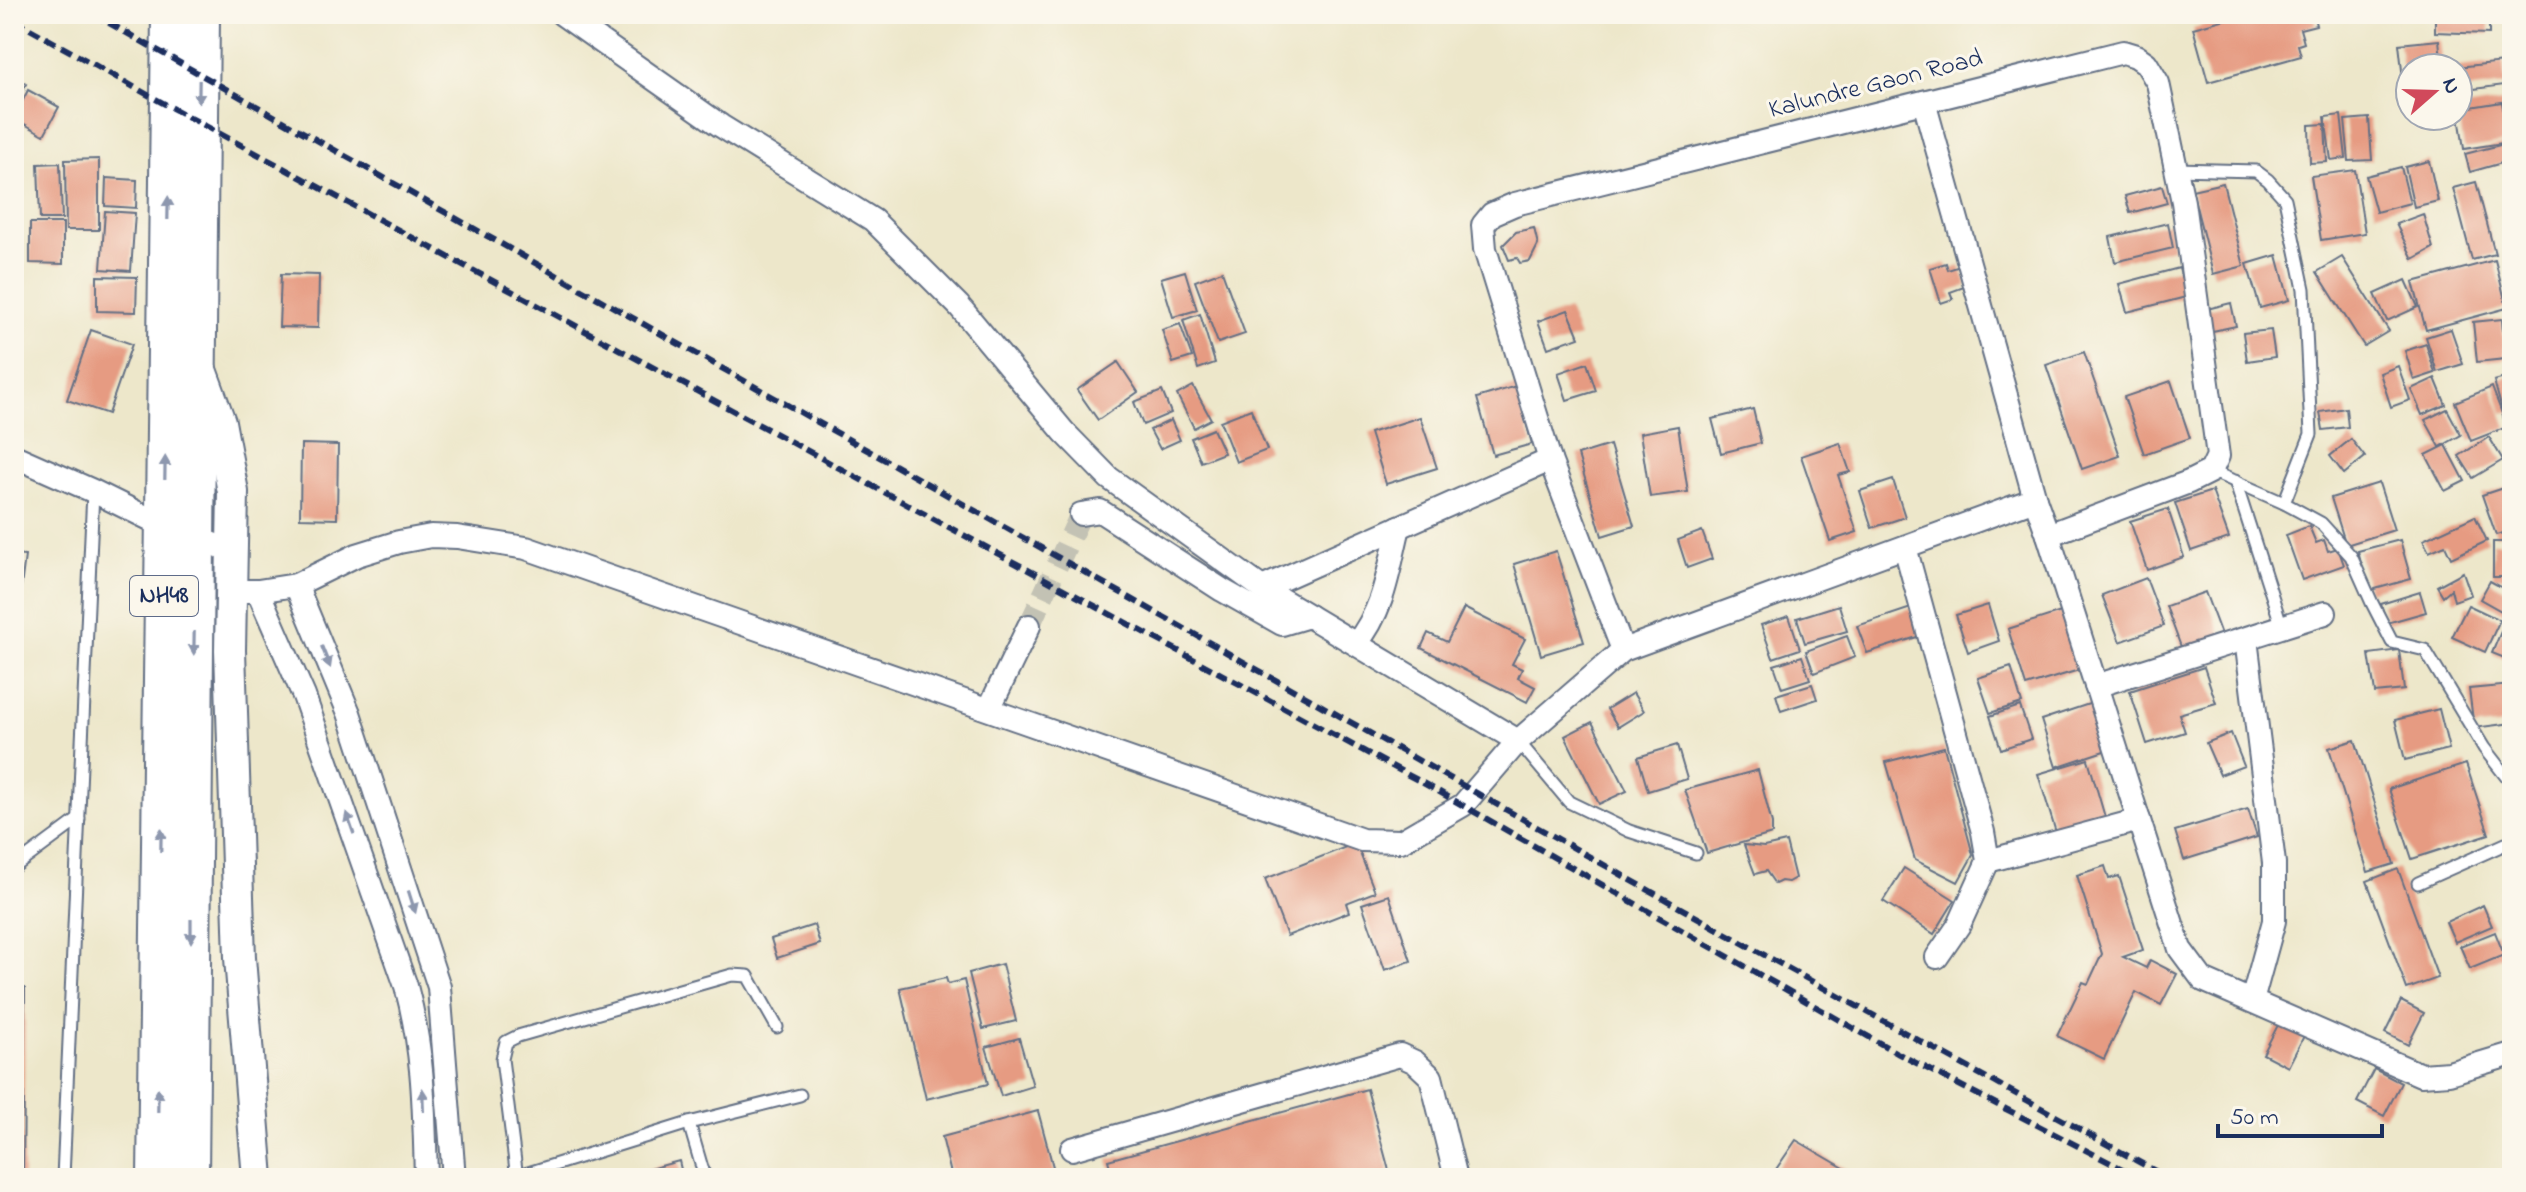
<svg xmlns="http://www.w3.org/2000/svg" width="2526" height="1192" viewBox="0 0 2526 1192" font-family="'Indie Flower',sans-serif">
	<rect width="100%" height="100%" fill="#fbf7ec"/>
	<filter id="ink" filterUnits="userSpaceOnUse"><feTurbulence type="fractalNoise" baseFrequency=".0125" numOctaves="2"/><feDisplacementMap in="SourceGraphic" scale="16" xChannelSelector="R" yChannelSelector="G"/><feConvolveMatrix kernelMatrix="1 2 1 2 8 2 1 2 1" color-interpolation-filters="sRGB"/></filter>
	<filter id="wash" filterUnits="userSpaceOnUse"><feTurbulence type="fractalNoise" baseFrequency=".006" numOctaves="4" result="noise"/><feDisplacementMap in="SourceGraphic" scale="32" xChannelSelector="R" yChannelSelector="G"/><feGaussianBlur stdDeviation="1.8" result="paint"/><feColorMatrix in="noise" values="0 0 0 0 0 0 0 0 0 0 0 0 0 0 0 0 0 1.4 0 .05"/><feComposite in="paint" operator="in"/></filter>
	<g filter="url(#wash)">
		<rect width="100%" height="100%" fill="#ede7ca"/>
		<g id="blocks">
			<g fill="#e69b82">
				<path d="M2244,14H2313L2316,25L2300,29L2304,43L2298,45L2301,56L2208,82L2193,28Z"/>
				<path d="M2435,14H2489V34L2435,32Z"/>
				<path d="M2439,40L2442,68H2410V78L2403,79L2399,44Z"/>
				<path d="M2503,62L2505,85L2458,91V67Z"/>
				<path d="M14,77L26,84L14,105Z"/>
				<path d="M2410,82V107H2408L2405,83Z"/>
				<path d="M28,90L59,107L44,135L14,118Z"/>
				<path d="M2502,102L2509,142L2464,149L2458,109Z"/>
				<path d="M2341,115L2346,158L2331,160L2325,117Z"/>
				<path d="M2369,118L2372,160L2349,161L2345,120Z"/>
				<path d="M2325,124L2327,162L2310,163L2309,125Z"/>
				<path d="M2504,144L2509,161L2470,172L2465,154Z"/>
				<path d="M99,159V230H66L65,160Z"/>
				<path d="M2429,161L2438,201L2414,207L2405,167Z"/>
				<path d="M60,163L62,219H40L38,164Z"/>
				<path d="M2401,167L2410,203L2376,212L2366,176Z"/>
				<path d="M2355,170L2365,233L2321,240L2311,176Z"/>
				<path d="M106,178L137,180L136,208L105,206Z"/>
				<path d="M2476,182L2495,254L2472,260L2453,188Z"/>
				<path d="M2223,183L2244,266L2213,274L2192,190Z"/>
				<path d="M2162,186L2167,203L2130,213L2125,196Z"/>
				<path d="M105,211L135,213L131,271L101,269Z"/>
				<path d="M2423,214L2433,248L2413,259L2396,224Z"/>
				<path d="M30,223H63V264L30,263Z"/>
				<path d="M2168,223L2173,248L2115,262L2110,237Z"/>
				<path d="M1534,228L1538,245L1530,261L1520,263L1517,258L1509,260L1503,245L1516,232Z"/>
				<path d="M2277,255L2289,300L2260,308L2247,264Z"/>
				<path d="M2342,257L2389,331L2364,346L2317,272Z"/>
				<path d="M2495,260L2507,308L2426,330L2413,282Z"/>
				<path d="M1946,263L1948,270L1960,266L1967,286L1950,292L1953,299L1941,303L1930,268Z"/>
				<path d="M2179,268L2186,297L2127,312L2119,284Z"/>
				<path d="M1185,271L1197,310L1173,317L1161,278Z"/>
				<path d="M1222,271L1245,334L1218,343L1195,281Z"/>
				<path d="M281,274L319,275L318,328L279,327Z"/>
				<path d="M97,276L137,277L136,312L97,311Z"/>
				<path d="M2406,280L2418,307L2387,321L2375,294Z"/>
				<path d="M2231,303L2236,326L2208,332L2203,310Z"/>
				<path d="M1568,310L1579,337L1548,348L1538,321Z"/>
				<path d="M1200,314L1215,363L1198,369L1183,320Z"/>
				<path d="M2502,319L2505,359L2477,362L2473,322Z"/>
				<path d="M1180,324L1192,357L1173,363L1162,330Z"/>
				<path d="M2451,329L2463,364L2437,372L2426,337Z"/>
				<path d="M91,330L132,344L108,414L67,400Z"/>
				<path d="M2271,330L2275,357L2247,361L2243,333Z"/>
				<path d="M2426,344L2435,373L2414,380L2405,351Z"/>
				<path d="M2084,352L2120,456L2082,469L2046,365Z"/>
				<path d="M1118,362L1138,392L1098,420L1077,390Z"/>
				<path d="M1587,363L1596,391L1567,400L1558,373Z"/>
				<path d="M2398,366L2410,400L2391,407L2380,373Z"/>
				<path d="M2512,376V411L2503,413L2494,381Z"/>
				<path d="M2435,378L2446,405L2422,415L2411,389Z"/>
				<path d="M2171,381L2190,438L2144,454L2124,397Z"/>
				<path d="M1193,386L1211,419L1194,428L1177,395Z"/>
				<path d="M1516,386L1532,444L1493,455L1477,398Z"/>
				<path d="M2492,387L2507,427L2471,441L2455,402Z"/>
				<path d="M1162,391L1171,413L1143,425L1134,402Z"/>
				<path d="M2346,408L2348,427L2323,430L2320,412Z"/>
				<path d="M1251,409L1267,450L1236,462L1220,421Z"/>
				<path d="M1753,409L1761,443L1721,453L1712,419Z"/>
				<path d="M2447,409L2461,435L2440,447L2425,420Z"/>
				<path d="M1420,417L1437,468L1386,484L1370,433Z"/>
				<path d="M1171,420L1180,440L1160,449L1150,430Z"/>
				<path d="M1678,426L1688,492L1650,497L1640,433Z"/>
				<path d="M1213,429L1224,453L1201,462L1191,438Z"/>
				<path d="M2489,437L2503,460L2473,478L2459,456Z"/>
				<path d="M2351,439L2365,457L2344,474L2330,456Z"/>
				<path d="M1840,443L1850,472L1838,475L1857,532L1830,541L1801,456Z"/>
				<path d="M301,444L338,445L337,519L300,518Z"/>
				<path d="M1610,445L1634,526L1602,536L1578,455Z"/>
				<path d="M2446,445L2465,481L2445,491L2426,455Z"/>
				<path d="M1893,480L1905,517L1872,528L1860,491Z"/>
				<path d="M2379,483L2394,530L2346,545L2331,498Z"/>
				<path d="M2512,485V530L2496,535L2482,495Z"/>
				<path d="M2212,491L2229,538L2191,551L2175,503Z"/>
				<path d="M2168,509L2184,557L2147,570L2130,521Z"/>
				<path d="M2475,516L2487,541L2451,558L2445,545L2429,552L2423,540Z"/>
				<path d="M2309,526L2316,543L2324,540L2328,551L2338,548L2344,565L2302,580L2286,535Z"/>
				<path d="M1702,531L1712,559L1687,568L1678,540Z"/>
				<path d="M2400,540L2411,579L2368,591L2358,551Z"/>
				<rect x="2493" y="542" width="19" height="35"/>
				<path d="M1556,551L1584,642L1541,655L1514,564Z"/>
				<path d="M14,555L25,556L16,626H14Z"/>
				<path d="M2463,572L2471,595L2454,601L2451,589L2443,596L2437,586Z"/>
				<path d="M2146,578L2164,626L2120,642L2102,595Z"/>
				<path d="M2490,581L2512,593V617L2480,599Z"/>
				<path d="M2205,592L2223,640L2184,655L2166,606Z"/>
				<path d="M2420,592L2426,612L2387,623L2381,604Z"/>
				<path d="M1839,605L1847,631L1805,643L1797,618Z"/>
				<path d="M1988,605L1999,641L1968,652L1956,615Z"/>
				<path d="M2468,605L2500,620L2485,652L2452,637Z"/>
				<path d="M1464,608L1525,639L1512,664L1522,669L1518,678L1535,687L1527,702L1421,648L1428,633L1447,642Z"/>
				<path d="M1911,608L1920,636L1867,653L1857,626Z"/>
				<path d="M2061,612L2079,670L2026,686L2008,629Z"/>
				<path d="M1789,616L1800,649L1773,658L1761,625Z"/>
				<path d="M2505,622L2512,625V661L2492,653Z"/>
				<path d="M1847,636L1855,657L1814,673L1806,651Z"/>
				<path d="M2399,650L2404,690L2375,693L2369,654Z"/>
				<path d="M1802,656L1810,679L1782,688L1774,665Z"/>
				<path d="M2011,667L2022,703L1990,713L1978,678Z"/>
				<path d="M2204,667L2216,703L2179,714L2185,732L2147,744L2130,691Z"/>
				<path d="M1812,684L1817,699L1781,711L1776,695Z"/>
				<path d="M2512,685V723L2474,728L2469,689Z"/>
				<path d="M1633,693L1644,711L1618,727L1607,709Z"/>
				<path d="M2092,703L2107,750L2056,767L2041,720Z"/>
				<path d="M2020,706L2031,739L2001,749L1990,716Z"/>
				<path d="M2439,709L2449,749L2405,760L2395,720Z"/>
				<path d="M1592,722L1627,791L1599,804L1565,736Z"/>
				<path d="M2231,733L2244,766L2220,775L2206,743Z"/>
				<path d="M2355,740L2394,864L2368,872L2329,748Z"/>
				<path d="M1677,745L1687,779L1648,791L1638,757Z"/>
				<path d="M1944,747L1973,855L1958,882L1915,860L1886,762Z"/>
				<path d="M2088,759L2107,824L2058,839L2038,774Z"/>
				<path d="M2466,764L2489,834L2412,859L2389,789Z"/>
				<path d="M1758,770L1772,824V834L1707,853L1685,790Z"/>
				<path d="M2248,809L2257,837L2184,860L2175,831Z"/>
				<path d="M1786,842L1795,878L1788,882L1781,881L1775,884L1766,871L1755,874L1744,845L1764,847Z"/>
				<path d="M1356,843L1375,892L1346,903L1349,912L1287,936L1265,879Z"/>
				<path d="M2105,866L2109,879L2119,876L2143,950L2123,957L2146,968L2150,960L2177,974L2161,1005L2136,992L2104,1059L2057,1036L2083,982L2088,984L2102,954L2077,875Z"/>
				<path d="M1904,868L1955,900L1934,934L1883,901Z"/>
				<path d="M2398,869L2438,978L2407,989L2367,881Z"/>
				<path d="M1389,895L1411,961L1385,970L1362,904Z"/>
				<path d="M2483,905L2492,926L2455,942L2446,922Z"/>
				<path d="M814,925L820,944L777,958L771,939Z"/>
				<path d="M2495,932L2504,955L2470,969L2460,946Z"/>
				<path d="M1002,964L1016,1021L983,1029L969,973Z"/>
				<path d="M946,978L948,984L964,980L988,1084L926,1099L900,988Z"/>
				<path d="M14,988H25L23,1178H14Z"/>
				<path d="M2401,1001L2424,1013L2408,1045L2385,1033Z"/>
				<path d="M2280,1021L2305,1034L2288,1067L2263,1054Z"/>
				<path d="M1019,1038L1033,1086L1001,1096L986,1047Z"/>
				<path d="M2374,1069L2401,1083L2384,1116L2357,1102Z"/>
				<path d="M1367,1089L1391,1178H1113L1108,1160Z"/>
				<path d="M1038,1111L1056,1178H952L942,1137Z"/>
				<path d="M1796,1140L1861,1178H1770Z"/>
				<path d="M679,1161L683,1178H620V1177Z"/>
			</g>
		</g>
	</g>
	<g filter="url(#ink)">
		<use href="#blocks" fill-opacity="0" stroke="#646f84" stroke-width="2"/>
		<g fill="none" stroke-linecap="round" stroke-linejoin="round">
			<path stroke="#c3c2b4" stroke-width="22" stroke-dasharray="22 11" stroke-linecap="butt" d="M1029,626L1081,514"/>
			<defs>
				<g id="lane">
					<path d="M2176,169L2256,171L2268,180L2285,199L2304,289L2311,434L2284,503"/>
					<path d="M2211,471L2284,503L2321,523L2351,556L2372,603L2392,642L2425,650L2484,748L2512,784"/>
					<path d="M2235,481L2282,627"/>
					<path d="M1518,741L1569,802L1629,831L1696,853"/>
					<path d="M14,867L79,819"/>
					<path d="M2418,883L2512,841"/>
					<path d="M689,1123L705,1178"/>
					<path d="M63,1178L93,491"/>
					<path d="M512,1178L689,1123L800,1095"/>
					<path d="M517,1178L502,1059L506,1042L518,1036L732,975L748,976L777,1027"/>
				</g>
				<g id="street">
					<path d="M562,14L721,126L873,220L959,306L1064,432L1109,478L1262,588L1518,741"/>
					<path d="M1924,102L2035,499"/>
					<path d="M14,456L93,491L164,526L232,551"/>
					<path d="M1081,514L1100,511L1222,590L1282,624L1309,616"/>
					<path d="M1905,547L1983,832L1988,861L1959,925L1937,957"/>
					<path d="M296,585L349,713L439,987L454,1178"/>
					<path d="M1262,588L1550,460"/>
					<path d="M232,591H258L296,585L357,555L399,542L431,536L457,537L526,548L1362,840L1401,841L1463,805L1518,741L1623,650L2035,499L2048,535L2180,949L2203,980L2421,1075L2449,1073L2512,1054"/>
					<path d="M258,591L304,696L406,986C424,1053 424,1109 426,1178"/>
					<path d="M2246,639L2274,863V921L2252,1001"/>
					<path d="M1356,644C1385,608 1388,571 1399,527"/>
					<path d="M1623,650L1550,460L1485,249L1483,225L1492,214L1515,204L2123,52L2136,56L2146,63L2158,83L2183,202L2218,456L2211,471L2189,482L2048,535"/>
					<path d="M2096,686L2325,613"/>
					<path d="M989,709L1029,626"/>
					<path d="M1988,861L2139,820"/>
					<path d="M1072,1149L1400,1055L1415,1062L1431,1077L1456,1178"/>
				</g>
				<path id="secondary" d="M201,370L220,422L233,492L230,650L240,958L258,1178"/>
				<g id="highway">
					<path d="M157,1178L171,14"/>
					<path d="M189,1178L200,14"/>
				</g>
			</defs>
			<use href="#lane" stroke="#646f84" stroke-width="15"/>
			<use href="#street" stroke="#646f84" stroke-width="26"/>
			<use href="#secondary" stroke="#646f84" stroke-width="34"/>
			<use href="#highway" stroke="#646f84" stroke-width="42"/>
			<use href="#lane" stroke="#fff" stroke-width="11"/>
			<use href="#street" stroke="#fff" stroke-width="22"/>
			<use href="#secondary" stroke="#fff" stroke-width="30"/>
			<use href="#highway" stroke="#fff" stroke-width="38"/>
			<g stroke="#1b2f5e" stroke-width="6" stroke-dasharray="12 6" stroke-linecap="butt">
				<path d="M93,14L1757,951L2168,1178"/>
				<path d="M14,20L150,96L1436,790L1897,1053L2140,1178"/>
			</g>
		</g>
		<defs><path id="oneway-solid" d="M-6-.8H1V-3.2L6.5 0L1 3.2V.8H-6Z" transform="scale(2)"/></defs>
		<g fill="#8d97ae">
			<use href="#oneway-solid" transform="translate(199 92) rotate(91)"/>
			<use href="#oneway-solid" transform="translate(168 208) rotate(-89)"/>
			<use href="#oneway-solid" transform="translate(165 468) rotate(-89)"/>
			<use href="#oneway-solid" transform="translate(194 643) rotate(91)"/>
			<use href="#oneway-solid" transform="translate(326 657) rotate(68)"/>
			<use href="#oneway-solid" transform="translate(350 823) rotate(-109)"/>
			<use href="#oneway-solid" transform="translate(161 840) rotate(-89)"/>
			<use href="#oneway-solid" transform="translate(412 902) rotate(72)"/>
			<use href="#oneway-solid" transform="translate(191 931) rotate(90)"/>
			<use href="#oneway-solid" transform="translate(158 1100) rotate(-89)"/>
			<use href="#oneway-solid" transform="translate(423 1100) rotate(-92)"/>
		</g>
	</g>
	<g text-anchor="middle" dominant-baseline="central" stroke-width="6" stroke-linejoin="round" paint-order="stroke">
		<rect fill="#fbf7ec" stroke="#5e6b89" stroke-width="2" x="130" y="576" width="68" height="40" rx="6"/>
		<g font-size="24" font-weight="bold" fill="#1b2f5e">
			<text x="164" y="596">NH48</text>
		</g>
		<g font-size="26" fill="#1b2f5e" stroke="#fbf7ec">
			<text transform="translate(1876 85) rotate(-14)">Kalundre Gaon Road</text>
		</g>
	</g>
	<rect width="2526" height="1192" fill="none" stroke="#fbf7ec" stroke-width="48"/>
	<g transform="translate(2434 92) rotate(70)"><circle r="38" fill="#fbf7ec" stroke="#a1a7b3" stroke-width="2"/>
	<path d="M0-6L14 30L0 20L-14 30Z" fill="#d1495b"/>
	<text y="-12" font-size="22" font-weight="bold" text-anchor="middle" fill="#1b2f5e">N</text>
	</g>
	<path d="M2218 1124v12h164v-12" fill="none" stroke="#1b2f5e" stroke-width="4"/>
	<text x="2230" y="1124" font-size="24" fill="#1b2f5e" stroke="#fbf7ec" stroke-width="6" paint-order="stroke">50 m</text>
</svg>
